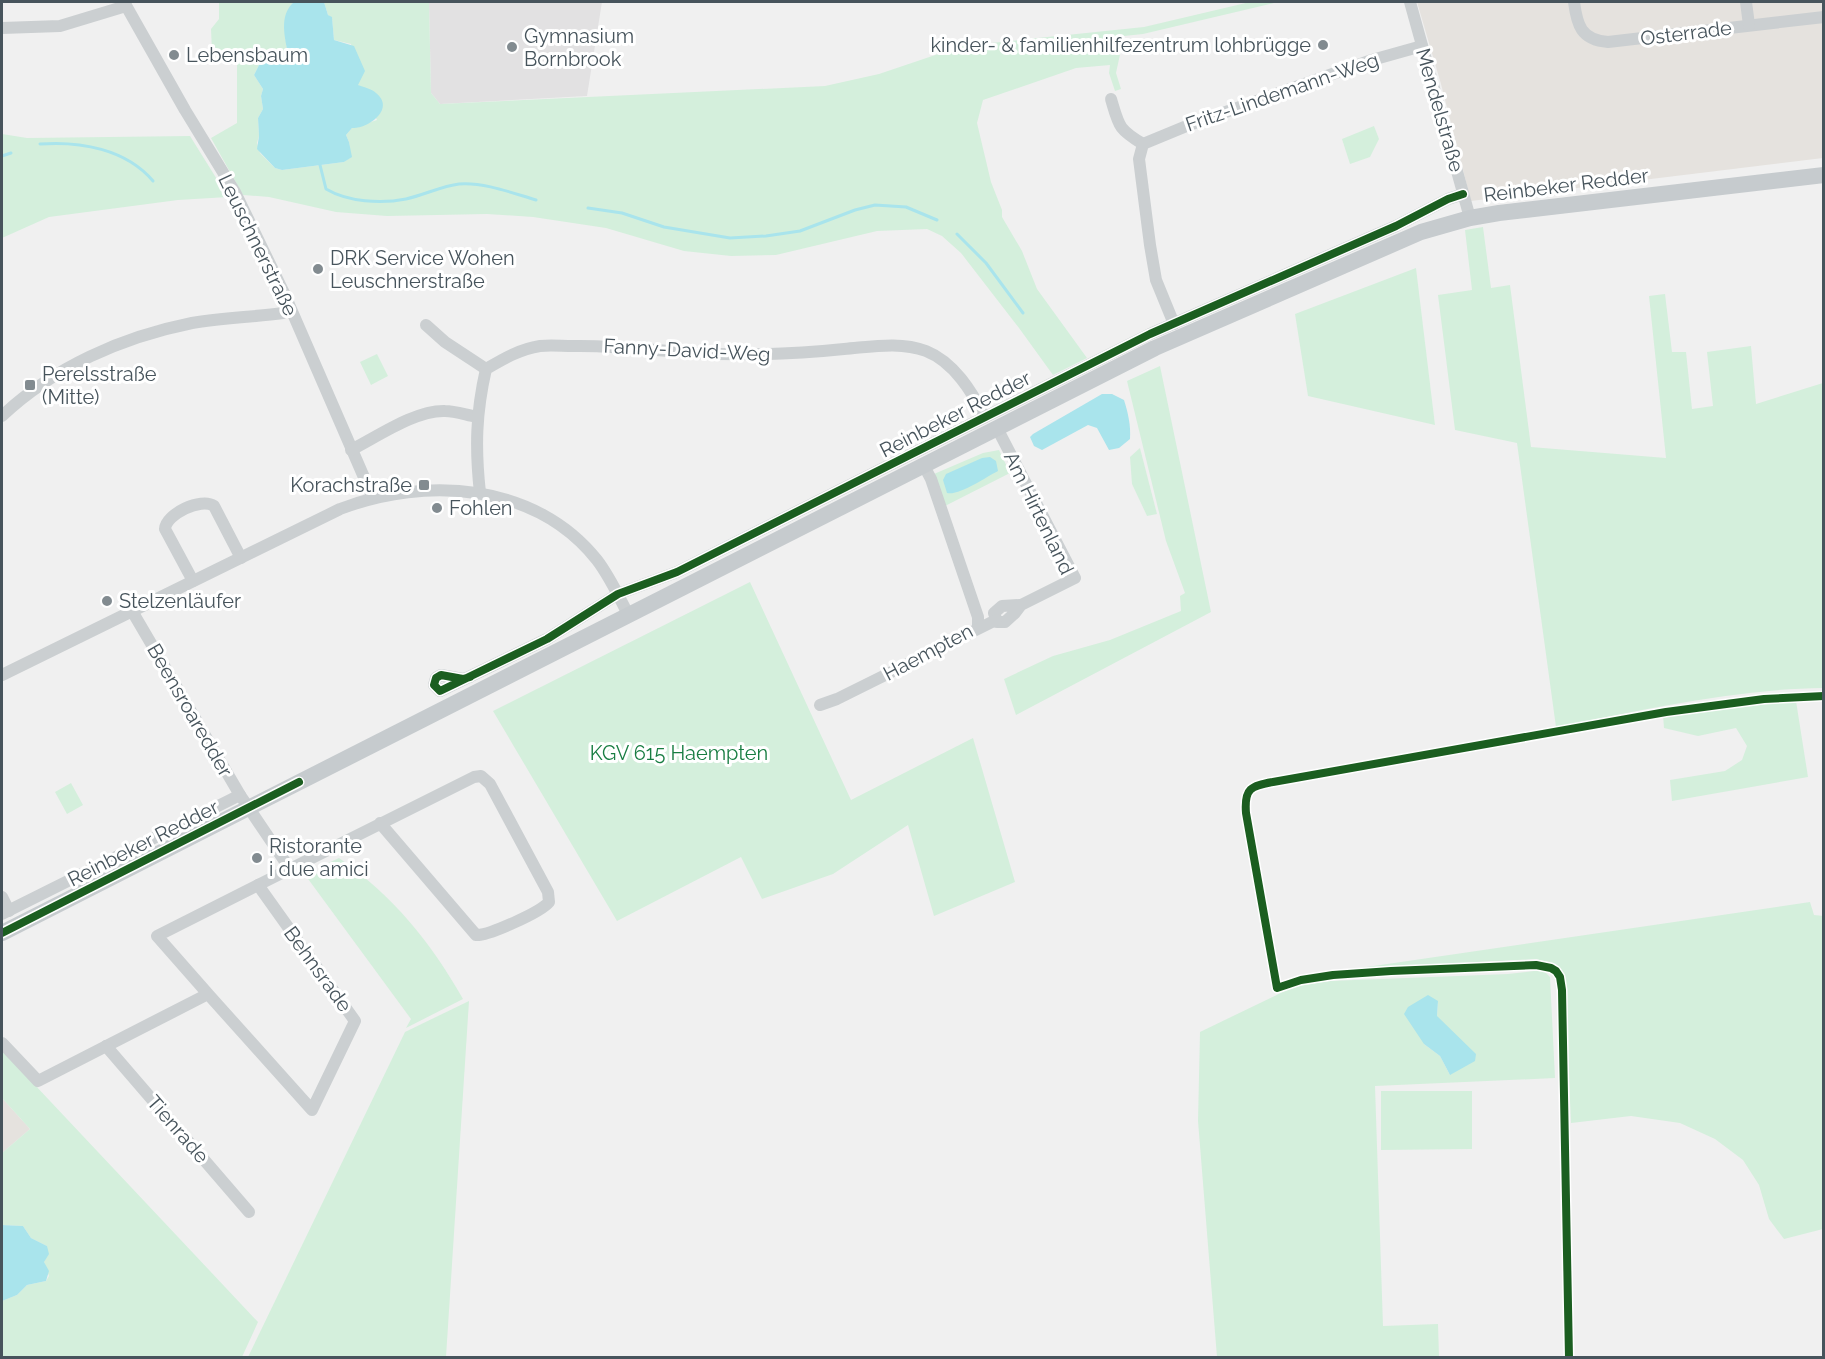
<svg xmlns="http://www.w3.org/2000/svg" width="1825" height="1359" viewBox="0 0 1825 1359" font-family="Raleway,sans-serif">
	<rect width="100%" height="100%" fill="#f0f0f0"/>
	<g fill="#e5e2de">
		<path d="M1417,2H1823V158L1471,201L1441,84Z"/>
		<path d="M2,1098L30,1129L2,1153Z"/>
	</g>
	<path fill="#e2e1e2" d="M429,2H602L587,96L440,104L431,93Z"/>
	<g fill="#d4efdc" fill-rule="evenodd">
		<path d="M219,2H294C282,13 285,34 287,49L279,62H276L273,55L268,54L262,59L254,75L263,89L261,96L263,109L258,118L259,136L257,143L260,153L275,168L282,170L344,162L351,157L349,142L346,135L352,128L377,120L358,85L351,44L334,40L332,18L328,15L324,2H429L431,93L440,104L825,86L879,74L962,46L1144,27L1250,2H1278L1143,34L1124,36L1116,73L1121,89L1115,91L1109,73L1110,65L1076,68L983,100L977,123L991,182L1002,210V217L1022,251L1037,289L1087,358L1053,375L1019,328L961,253L942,236L927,229L877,231L776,255L731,256L684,251L606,228L533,217L487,214L387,216L336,212L269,197L243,195L211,138L237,123V51H212L211,29L219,19Z"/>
		<path d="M1374,126L1379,139L1370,157L1350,164L1342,139Z"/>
		<path d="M2,134L27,138L190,136L228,197L178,200L49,217L2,238Z"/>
		<path d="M1483,227L1491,288L1510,285L1531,447L1666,458L1649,296L1665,294L1672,352H1686L1692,409L1713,406L1707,352L1751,346L1756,404L1823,383V688C1734,689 1644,710 1556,727L1517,443L1455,430L1438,295L1472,290L1465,230Z"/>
		<path d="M1416,268L1435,425L1308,396L1295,314Z"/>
		<path d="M377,354L388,376L371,385L360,362Z"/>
		<path d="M1160,366L1211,612L1016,715L1004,679L1053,656L1110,640L1181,611L1180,596L1185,593L1166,541L1127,381Z"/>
		<path d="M1140,448L1157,514L1147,516L1132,484L1130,457Z"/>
		<path d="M999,450L1010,473L943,507L934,474L983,453Z"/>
		<path d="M750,582L851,800L973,738L1015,882L934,916L908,825L833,874L762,899L741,857L617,921L493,711Z"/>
		<path d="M1796,701L1808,777L1672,801L1670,780L1725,771L1742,760L1747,746L1736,728L1698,736L1664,728L1663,715Z"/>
		<path d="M71,783L83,805L67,814L55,792Z"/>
		<path d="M339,858C394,897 430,941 463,999L406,1028L411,1019L303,872L314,869L316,874L323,872L322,866Z"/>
		<path d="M1810,902L1814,915L1824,916L1823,1229L1784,1239L1769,1219L1759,1185L1743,1160L1715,1139L1680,1123L1631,1116L1571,1123L1565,988L1563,974L1556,964L1536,959L1353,969Z"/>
		<path d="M1534,971H1544L1550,977L1555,1078L1375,1086L1383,1326L1438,1324L1439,1357H1217L1198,1121L1200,1032L1293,987L1329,981L1508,974ZM1438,1001L1437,1016L1450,1075L1440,1056L1424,1044Z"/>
		<path d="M469,1001L446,1357H248L405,1032Z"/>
		<path d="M2,1050L258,1322L242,1357H2V1301L17,1295L27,1285L46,1281L49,1276L44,1262L47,1246L31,1238L23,1226L2,1225V1153L30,1129L2,1098Z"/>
		<path d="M1381,1091H1472V1149L1381,1150Z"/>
	</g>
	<g fill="#a9e4ec">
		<path d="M294,2H324L328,15L332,17L334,40L354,46L365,71L358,85C363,87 372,89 376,93C396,109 368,129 352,128L346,135L349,142L352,157L344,162L282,170L275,168L257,149L259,136L258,118L263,109L261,96L263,89L254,75L262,59L268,54L273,55L276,62H279L287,49C284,33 280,14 294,2Z"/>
		<path d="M1102,394H1112L1124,400C1128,413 1131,425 1130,439L1119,448L1109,450L1097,428L1088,425L1042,450L1034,446L1030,437L1033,434Z"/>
		<path d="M990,457L996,461L998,471C986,477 959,496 947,493L943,480L946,474L982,458Z"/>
		<path d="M1428,995L1438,1001L1437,1016L1476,1054L1475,1061L1450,1075L1440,1056L1424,1044L1404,1014L1408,1007Z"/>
		<path d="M2,1225L23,1226L31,1238L47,1246L49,1254L44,1262L49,1271L46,1281L27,1285L17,1295L2,1301Z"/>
	</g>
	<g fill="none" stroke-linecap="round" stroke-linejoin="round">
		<g stroke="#a9e4ec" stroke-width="3">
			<path d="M40,144C80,141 126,149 153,181"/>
			<path d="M2,156L11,153"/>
			<path d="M320,165L326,189C348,202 381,204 406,199C424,195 442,186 459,184C484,182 512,193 536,200"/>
			<path d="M588,208L622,213L664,227L730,238L766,236L800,231L855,210L875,205L906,207L937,220"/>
			<path d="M957,234L986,263L1023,313"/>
		</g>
		<g stroke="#cbcfd1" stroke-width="12">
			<path d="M124,2L185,110L235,192L284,293L373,498"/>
			<path d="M1410,2L1470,218"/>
			<path d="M1574,2C1577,25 1581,40 1608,42L1824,17"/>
			<path d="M1746,2L1749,25"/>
			<path d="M2,28L60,26L126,6"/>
			<path d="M1111,99C1119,126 1118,129 1143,144"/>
			<path d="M1174,324L1156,280L1150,245L1139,159L1143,144L1189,125L1372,60L1422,46"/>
			<path d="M426,325L445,342L486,369"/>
			<path d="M2,416C54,367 122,337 192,323C222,318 253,317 283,313L290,310"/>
			<path d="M997,428L1075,578L1021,605H1020L1002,606L994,613L997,622H1005L1015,613L1021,605"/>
			<path d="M351,450C377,437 415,410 445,411C455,411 466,415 477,417"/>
			<path d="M924,466L931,479L978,617V628"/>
			<path d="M480,493C475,447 476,413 486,369C503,359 520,349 540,346C550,345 562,346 572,346C613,345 653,350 694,353C745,356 794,354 844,349C870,347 900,341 926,351C954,362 972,392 985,417"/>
			<path d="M193,581L165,529C166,514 201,497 214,506L241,558"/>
			<path d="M132,611L240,795L290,869L258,885"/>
			<path d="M2,675L340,509C426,476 536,483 597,560C610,577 619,597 629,616"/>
			<path d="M470,677L463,679L441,675L436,678L434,685L440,691L547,639L618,594L677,572L1150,334L1396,226L1448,199L1463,194"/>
			<path d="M820,705L837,699L996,620"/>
			<path d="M290,869L474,777L481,776L490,784L548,892L549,902C541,912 488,936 476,935L380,823"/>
			<path d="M2,897L9,911"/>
			<path d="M2,914L240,795"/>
			<path d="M2,1043L38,1081L208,994L312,1110L355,1021L258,885L157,936L208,994"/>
			<path d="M106,1046L249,1212"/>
		</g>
		<path stroke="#c6cbce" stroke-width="16" d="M2,933L1155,348L1421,232L1470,218L1499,213L1824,175"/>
		<defs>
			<g id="cycleway">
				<path d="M470,677L463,679L441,675L436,678L434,685L440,691L547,639L618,594L677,572L1150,334L1396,226L1448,199L1463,194"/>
				<path d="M2,933L299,782"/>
				<path d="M1569,1358L1562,990L1560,977L1556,971L1551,968L1536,965L1391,971L1333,975L1301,980L1277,988L1246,813C1244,788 1251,786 1273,782L1666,712L1764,699L1824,696"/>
			</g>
		</defs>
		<use href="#cycleway" stroke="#fff" stroke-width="11"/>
		<use href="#cycleway" stroke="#1b5e20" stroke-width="8"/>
	</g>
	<g fill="#828b90" stroke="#fff" stroke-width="2">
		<circle cx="1323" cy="45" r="6"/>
		<circle cx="512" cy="47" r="6"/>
		<circle cx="174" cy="55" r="6"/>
		<circle cx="318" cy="269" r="6"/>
		<rect x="24" y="379" width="12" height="12" rx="3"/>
		<rect x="418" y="479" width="12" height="12" rx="3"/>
		<circle cx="437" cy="508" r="6"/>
		<circle cx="107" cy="601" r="6"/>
		<circle cx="257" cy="858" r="6"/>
	</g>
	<g text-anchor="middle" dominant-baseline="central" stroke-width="6" stroke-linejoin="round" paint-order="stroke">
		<g font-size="20" fill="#47545c" stroke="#fff">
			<text transform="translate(1686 33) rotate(-7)">Osterrade</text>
			<text transform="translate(1282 92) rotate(-19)">Fritz-Lindemann-Weg</text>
			<text transform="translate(1440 110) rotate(74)">Mendelstraße</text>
			<text transform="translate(1566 185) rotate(-7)">Reinbeker Redder</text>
			<text transform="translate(258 245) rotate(64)">Leuschnerstraße</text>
			<text transform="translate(687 350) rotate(3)">Fanny-David-Weg</text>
			<text transform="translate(955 414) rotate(-27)">Reinbeker Redder</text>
			<text transform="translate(1039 513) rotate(64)">Am Hirtenland</text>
			<text transform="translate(928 652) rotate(-28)">Haempten</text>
			<text transform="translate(190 710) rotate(60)">Beensroaredder</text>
			<text transform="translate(143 843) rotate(-27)">Reinbeker Redder</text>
			<text transform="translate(318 969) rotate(54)">Behnsrade</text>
			<text transform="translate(178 1129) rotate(49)">Tienrade</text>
		</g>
		<g font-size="20" fill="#47545c" stroke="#fff" text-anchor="start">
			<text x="524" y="36">Gymnasium<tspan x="524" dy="23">Bornbrook</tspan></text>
			<text x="1311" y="45" text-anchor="end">kinder- &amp; familienhilfezentrum lohbrügge</text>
			<text x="186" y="55">Lebensbaum</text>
			<text x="330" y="258">DRK Service Wohen<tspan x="330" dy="23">Leuschnerstraße</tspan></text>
			<text x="42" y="374">Perelsstraße<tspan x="42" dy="23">(Mitte)</tspan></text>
			<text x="412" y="485" text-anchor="end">Korachstraße</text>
			<text x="449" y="508">Fohlen</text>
			<text x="119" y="601">Stelzenläufer</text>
			<text x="269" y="846">Ristorante<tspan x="269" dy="23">i due amici</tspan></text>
		</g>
		<g font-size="20" fill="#187d42" stroke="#fff">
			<text x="679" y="753">KGV 615 Haempten</text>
		</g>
	</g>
	<rect width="1825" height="1359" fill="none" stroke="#47545c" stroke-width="6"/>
</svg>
